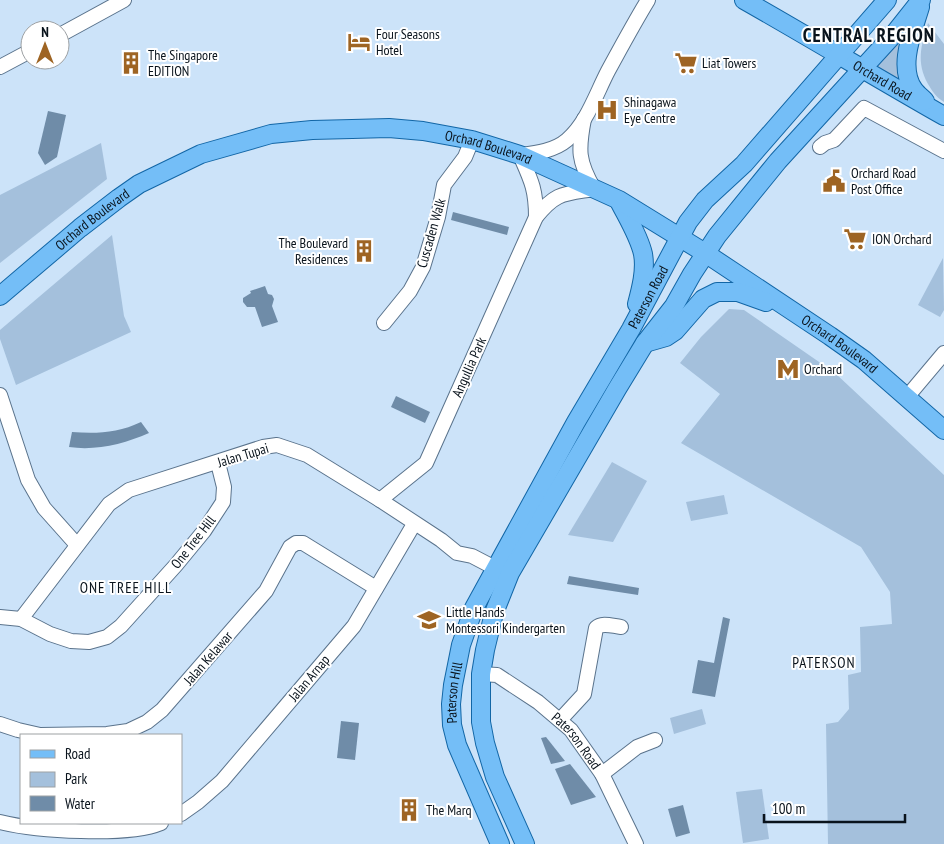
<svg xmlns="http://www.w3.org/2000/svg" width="944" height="844" viewBox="0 0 944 844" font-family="'PT Sans Narrow',sans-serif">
	<rect width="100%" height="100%" fill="#cce3f9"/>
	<g fill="#a4c0dc">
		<path d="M928,23L944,44V102C937,98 932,91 928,84C916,62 921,46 928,23Z"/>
		<path d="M894,34L910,39L913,89L861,69Z"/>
		<path d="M101,143L107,179L0,263V195Z"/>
		<path d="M112,235L124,316L131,332L16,385L0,339V330Z"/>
		<path d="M943,258L944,310L940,317L918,305Z"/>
		<path d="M729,309L744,310L835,373L944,475V844H828L826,724L838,722L849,709L848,675L861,672L860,627L892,624L890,592L861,547L681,443L720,394L680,363L701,337Z"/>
		<path d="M612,462L647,481L613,542L568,535Z"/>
		<path d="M724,495L728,514L691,521L686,502Z"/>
		<path d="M702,709L706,724L674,734L670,718Z"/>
		<path d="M762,789L769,839L743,843L736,792Z"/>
	</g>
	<g fill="#6f8ca8">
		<path d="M48,111L66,115L57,157L45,165L38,153Z"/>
		<path d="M453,212L509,227L507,235L451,220Z"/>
		<path d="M265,286L268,294L272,295L274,299L272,306L278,322L262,327L255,307H247L243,302V298L251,293L250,291Z"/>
		<path d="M396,396L430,412L425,423L391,407Z"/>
		<path d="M141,422L149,433C124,444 96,451 69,447L72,432C96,434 118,433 141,422Z"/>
		<path d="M569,576L639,588L638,595L567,584Z"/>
		<path d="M723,617L730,619L715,697L692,693L698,660L714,663Z"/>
		<path d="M341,721L359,723L355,760L337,758Z"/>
		<path d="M546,737L565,761L551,764L541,738Z"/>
		<path d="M570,764L596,797L571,805L555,769Z"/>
		<path d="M683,805L690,833L676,837L668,809Z"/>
	</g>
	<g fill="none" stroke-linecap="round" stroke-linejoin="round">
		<defs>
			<g id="minor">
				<path d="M60,35L124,0"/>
				<path d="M0,67L30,51"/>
				<path d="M820,147L825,143L834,140L864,108L944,151"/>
				<path d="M536,217C536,189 531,180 520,155C536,153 554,151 567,140C587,123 596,94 608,71C621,47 634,23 648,0"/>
				<path d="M384,323L410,291L423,267L438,217L444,185L465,157L472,140"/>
				<path d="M0,395L28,480L44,508L77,545"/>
				<path d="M907,397L944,353"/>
				<path d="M380,500L426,463L536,217C556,192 564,194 594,189C578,161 578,150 584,119"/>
				<path d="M0,617L21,619L50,634L71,641L89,642L107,637L121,626L176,565L204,531L223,502L224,487L218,463"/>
				<path d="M21,619L109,504L129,490L263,447L277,445L307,455L380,500L441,540L457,553L472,556L495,568"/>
				<path id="s1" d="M481,674L497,675L538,702L571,730L602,774L636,844"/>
				<path d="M560,720L584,694L596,628C602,622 612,626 621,627"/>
				<path d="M0,724L18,730L40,735L107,734L128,731L147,722L162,710L266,591L290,547L296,543H303L376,588"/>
				<path d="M602,774L637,747L655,740"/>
				<path d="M181,814L198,802L222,781L354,626L414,524"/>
				<path d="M0,822C36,831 127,837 161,823"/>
			</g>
			<g id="major">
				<path id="s2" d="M744,0C811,38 877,78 944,116"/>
				<path d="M920,7C913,31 897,67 914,90C917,94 921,97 925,101"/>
				<path d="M619,201C627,217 639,236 643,254C646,270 641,289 637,304"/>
				<path id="s3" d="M0,296L80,228L119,198L139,184L201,154L271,134L312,130L352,129L389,128L423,131L472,140L520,155L619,200L705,253L830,336L864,360L944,430"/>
				<path d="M645,343L666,337L675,331L703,299L717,292H738L766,302"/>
				<path id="s4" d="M500,844L457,745L452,725L451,704L453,685L461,645L474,608L576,422L631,329L688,222L705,200L744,164L887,0"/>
				<path d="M525,844L495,777L485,743L481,722V674L485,650L494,613L510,573L617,389L645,343L674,306L692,274L717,236L778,161L894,34L921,0"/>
			</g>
		</defs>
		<use href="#minor" stroke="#5a738c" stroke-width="16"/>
		<use href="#major" stroke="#1266a6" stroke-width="20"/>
		<use href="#minor" stroke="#fff" stroke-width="14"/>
		<use href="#major" stroke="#74bef7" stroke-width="18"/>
	</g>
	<defs>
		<symbol id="hotel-bare" viewBox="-9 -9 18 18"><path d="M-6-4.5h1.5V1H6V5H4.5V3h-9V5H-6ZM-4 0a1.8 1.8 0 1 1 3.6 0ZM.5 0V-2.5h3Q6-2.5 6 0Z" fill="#9e6423" stroke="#fff" stroke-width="2.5" paint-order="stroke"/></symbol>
		<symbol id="building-bare" viewBox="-9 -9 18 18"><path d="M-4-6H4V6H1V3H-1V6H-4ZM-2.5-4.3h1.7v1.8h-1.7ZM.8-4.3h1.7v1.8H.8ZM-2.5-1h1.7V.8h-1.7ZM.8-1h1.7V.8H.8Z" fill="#9e6423" stroke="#fff" stroke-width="2.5" paint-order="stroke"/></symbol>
		<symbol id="supermarket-bare" viewBox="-9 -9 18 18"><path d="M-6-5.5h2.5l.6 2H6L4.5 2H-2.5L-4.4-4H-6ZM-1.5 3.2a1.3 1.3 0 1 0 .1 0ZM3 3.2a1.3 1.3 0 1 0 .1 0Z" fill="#9e6423" stroke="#fff" stroke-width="2.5" paint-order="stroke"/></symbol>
		<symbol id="hospital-bare" viewBox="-9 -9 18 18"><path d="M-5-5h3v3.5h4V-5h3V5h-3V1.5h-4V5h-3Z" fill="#9e6423" stroke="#fff" stroke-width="2.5" paint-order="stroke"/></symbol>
		<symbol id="civic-bare" viewBox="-9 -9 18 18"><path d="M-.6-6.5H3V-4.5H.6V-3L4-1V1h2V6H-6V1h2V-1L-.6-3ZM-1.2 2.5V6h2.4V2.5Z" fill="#9e6423" stroke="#fff" stroke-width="2.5" paint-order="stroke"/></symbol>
		<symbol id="metro-bare" viewBox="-9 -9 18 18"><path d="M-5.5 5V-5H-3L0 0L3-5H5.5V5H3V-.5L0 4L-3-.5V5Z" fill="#9e6423" stroke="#fff" stroke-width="2.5" paint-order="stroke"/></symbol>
		<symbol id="school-bare" viewBox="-9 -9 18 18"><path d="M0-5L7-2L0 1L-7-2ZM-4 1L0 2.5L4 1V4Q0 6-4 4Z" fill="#9e6423" stroke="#fff" stroke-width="2.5" paint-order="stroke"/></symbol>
	</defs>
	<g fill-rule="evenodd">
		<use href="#hotel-bare" x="343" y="26" width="32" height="32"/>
		<use href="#building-bare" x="115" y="47" width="32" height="32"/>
		<use href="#supermarket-bare" x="670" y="47" width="32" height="32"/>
		<use href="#hospital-bare" x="591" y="94" width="32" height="32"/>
		<use href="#civic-bare" x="818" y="165" width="32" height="32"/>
		<use href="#supermarket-bare" x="839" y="223" width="32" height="32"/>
		<use href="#building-bare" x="348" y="235" width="32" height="32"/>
		<use href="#metro-bare" x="772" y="353" width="32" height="32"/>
		<use href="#school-bare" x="413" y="604" width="32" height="32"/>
		<use href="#building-bare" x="393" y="794" width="32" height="32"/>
	</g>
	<g text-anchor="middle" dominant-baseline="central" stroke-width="4" stroke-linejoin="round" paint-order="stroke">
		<g font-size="14" fill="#09131c" stroke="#fff" text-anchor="start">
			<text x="376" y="34">Four Seasons<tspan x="376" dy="16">Hotel</tspan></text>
			<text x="148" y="55">The Singapore<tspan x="148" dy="16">EDITION</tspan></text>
			<text x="702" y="63">Liat Towers</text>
			<text x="624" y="102">Shinagawa<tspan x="624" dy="16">Eye Centre</tspan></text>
			<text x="851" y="173">Orchard Road<tspan x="851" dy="16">Post Office</tspan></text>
			<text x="872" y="239">ION Orchard</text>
			<text x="348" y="243" text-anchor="end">The Boulevard<tspan x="348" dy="16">Residences</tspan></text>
			<text x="804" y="369">Orchard</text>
			<text x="446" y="612">Little Hands<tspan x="446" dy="16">Montessori Kindergarten</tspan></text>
			<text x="426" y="810">The Marq</text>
		</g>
		<g font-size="14" fill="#09131c" stroke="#fff">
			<text stroke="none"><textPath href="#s2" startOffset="160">Orchard Road</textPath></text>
			<text stroke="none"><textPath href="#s3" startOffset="540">Orchard Boulevard</textPath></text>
			<text stroke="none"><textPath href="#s3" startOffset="120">Orchard Boulevard</textPath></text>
			<text transform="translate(431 233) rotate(-74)">Cuscaden Walk</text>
			<text stroke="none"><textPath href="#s4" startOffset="605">Paterson Road</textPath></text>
			<text stroke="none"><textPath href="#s3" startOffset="945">Orchard Boulevard</textPath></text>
			<text transform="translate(469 367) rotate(-66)">Angullia Park</text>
			<text transform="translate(243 455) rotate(-17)">Jalan Tupai</text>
			<text transform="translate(193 542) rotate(-52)">One Tree Hill</text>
			<text transform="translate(208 658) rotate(-49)">Jalan Kelawar</text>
			<text transform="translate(309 678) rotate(-50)">Jalan Arnap</text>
			<text stroke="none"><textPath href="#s4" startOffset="161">Paterson Hill</textPath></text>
			<text stroke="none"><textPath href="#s1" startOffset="120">Paterson Road</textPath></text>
		</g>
		<g font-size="15" letter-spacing="1" fill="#09131c" stroke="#fff">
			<text x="126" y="587">ONE TREE HILL</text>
			<text x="824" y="662">PATERSON</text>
		</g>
		<g font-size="19" font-weight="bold" letter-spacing="1" fill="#09131c" stroke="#fff">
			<text x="869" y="35">CENTRAL REGION</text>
		</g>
	</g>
	<rect x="20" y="734" width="162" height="90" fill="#ffffff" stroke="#9da1a4"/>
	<rect x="30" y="750" width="25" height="8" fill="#74bef7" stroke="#9da1a4"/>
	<text x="65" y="759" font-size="15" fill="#09131c">Road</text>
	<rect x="30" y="772" width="25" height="15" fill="#a4c0dc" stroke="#9da1a4"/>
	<text x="65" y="784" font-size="15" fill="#09131c">Park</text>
	<rect x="30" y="796" width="25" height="15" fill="#6f8ca8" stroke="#9da1a4"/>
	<text x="65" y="809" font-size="15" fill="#09131c">Water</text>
	<g transform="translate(45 45)"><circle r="24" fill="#ffffff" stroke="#9da1a4"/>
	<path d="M0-4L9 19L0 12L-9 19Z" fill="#9e6423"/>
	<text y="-8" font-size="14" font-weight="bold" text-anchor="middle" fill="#09131c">N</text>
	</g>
	<path d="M764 814v8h141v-8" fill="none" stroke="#09131c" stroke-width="2.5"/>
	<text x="772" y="814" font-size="15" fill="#09131c" stroke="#ffffff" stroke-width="4" paint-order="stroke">100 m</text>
</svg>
